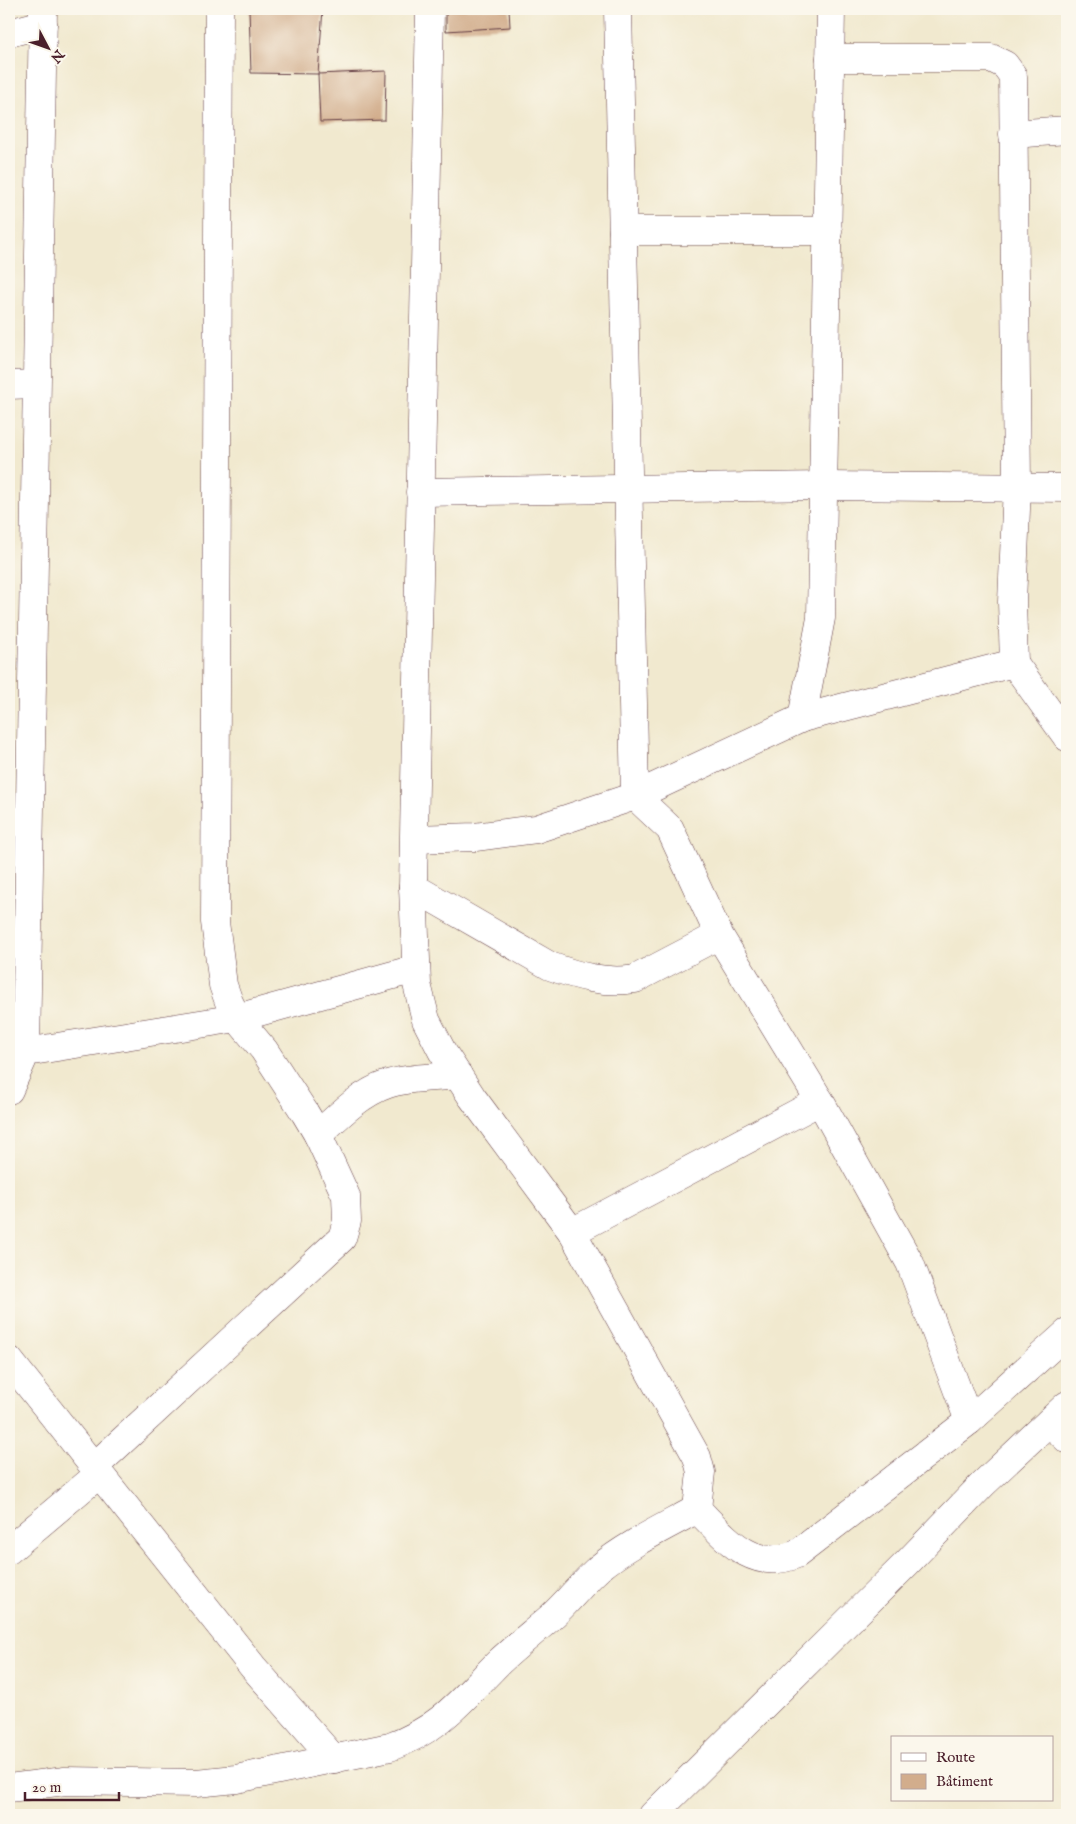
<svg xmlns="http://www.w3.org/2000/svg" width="1076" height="1824" viewBox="0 0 1076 1824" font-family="'IM FELL English',serif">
	<rect width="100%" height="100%" fill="#fbf7ec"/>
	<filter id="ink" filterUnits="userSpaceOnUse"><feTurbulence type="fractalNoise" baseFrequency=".02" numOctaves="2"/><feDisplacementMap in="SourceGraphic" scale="10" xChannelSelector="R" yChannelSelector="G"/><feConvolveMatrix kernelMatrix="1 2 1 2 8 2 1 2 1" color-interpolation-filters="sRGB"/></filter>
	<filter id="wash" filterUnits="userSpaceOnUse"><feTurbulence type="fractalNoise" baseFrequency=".0096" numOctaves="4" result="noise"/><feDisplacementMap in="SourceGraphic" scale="20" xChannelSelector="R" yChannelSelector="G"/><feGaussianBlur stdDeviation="1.12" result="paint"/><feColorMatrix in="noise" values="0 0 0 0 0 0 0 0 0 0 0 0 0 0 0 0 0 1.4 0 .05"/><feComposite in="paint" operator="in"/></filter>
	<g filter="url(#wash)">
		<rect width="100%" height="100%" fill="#f1e9cf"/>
		<g id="blocks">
			<g fill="#d2ad8c">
				<path d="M249,9H323L318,74L251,73Z"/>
				<path d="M446,9H509L510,27L446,31Z"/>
				<path d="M386,71L385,120L320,122L318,74Z"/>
			</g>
		</g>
	</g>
	<g filter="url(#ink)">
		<use href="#blocks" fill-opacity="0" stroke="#633d44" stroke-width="1"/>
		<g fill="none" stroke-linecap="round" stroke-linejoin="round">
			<defs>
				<g id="minor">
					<path d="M430,9L413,887L417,984L426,1020L442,1051L472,1097L572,1232L697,1457L701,1472L697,1509"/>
					<path d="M618,9L635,796L670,829L719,935"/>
					<path d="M9,33L43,24"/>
					<path d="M1013,134L1067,130"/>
					<path d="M623,231H828"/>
					<path d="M9,385L36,384"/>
					<path d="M420,492L823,486L1067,488"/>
					<path d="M1014,663L1067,737"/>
					<path d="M802,718L1014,663L1012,602L1017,486L1013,76L1005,65L991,58H830"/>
					<path d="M415,839L475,837L536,829L635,796L802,718L821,618L831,9"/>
					<path d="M413,887L550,966C577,976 606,984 635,979L719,935L820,1101L910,1263L969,1421"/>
					<path d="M26,1052L43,9"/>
					<path d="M9,1090L26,1052L237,1018L415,969"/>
					<path d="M318,1135C338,1116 361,1093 388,1084C409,1077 436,1078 458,1075"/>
					<path d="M572,1232L820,1101"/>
					<path d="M9,1360L253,1667L334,1759"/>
					<path d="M1049,1422L1067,1439"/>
					<path d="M94,1467L342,1238L347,1221L346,1196L318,1135L305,1113L264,1050L237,1018L229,1002L223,985L215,922L219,9"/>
					<path d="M697,1509C726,1538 752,1573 797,1554L969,1421L1067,1333"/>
					<path d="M9,1550L99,1474"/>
					<path d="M9,1788L65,1781L196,1783L236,1779L390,1747C442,1728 462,1699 499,1662C516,1646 534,1632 551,1617C568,1602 582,1583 599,1568C628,1544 665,1527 697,1509"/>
					<path d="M653,1815L907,1563L983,1484L1067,1405"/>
				</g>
			</defs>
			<use href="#minor" stroke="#633d44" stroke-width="29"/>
			<use href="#minor" stroke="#fff" stroke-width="28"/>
		</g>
	</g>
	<rect width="1076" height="1824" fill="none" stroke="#fbf7ec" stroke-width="30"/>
	<rect x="891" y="1736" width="162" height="65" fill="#fbf7ec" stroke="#b4a19f"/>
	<rect x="901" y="1753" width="25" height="8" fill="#ffffff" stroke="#b4a19f"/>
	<text x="936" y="1762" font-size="15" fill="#4a1f2b">Route</text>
	<rect x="901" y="1774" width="25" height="15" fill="#d2ad8c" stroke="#b4a19f"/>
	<text x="936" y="1786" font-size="15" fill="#4a1f2b">Bâtiment</text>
	<g transform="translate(48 48) rotate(131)" stroke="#fbf7ec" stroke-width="4" paint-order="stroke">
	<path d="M0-4L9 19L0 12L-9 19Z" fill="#4a1f2b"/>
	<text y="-8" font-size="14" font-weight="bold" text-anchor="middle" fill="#4a1f2b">N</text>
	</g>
	<path d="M25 1792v8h94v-8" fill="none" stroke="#4a1f2b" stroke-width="2.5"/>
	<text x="32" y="1792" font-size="15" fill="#4a1f2b" stroke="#fbf7ec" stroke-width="4" paint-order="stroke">20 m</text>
</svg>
